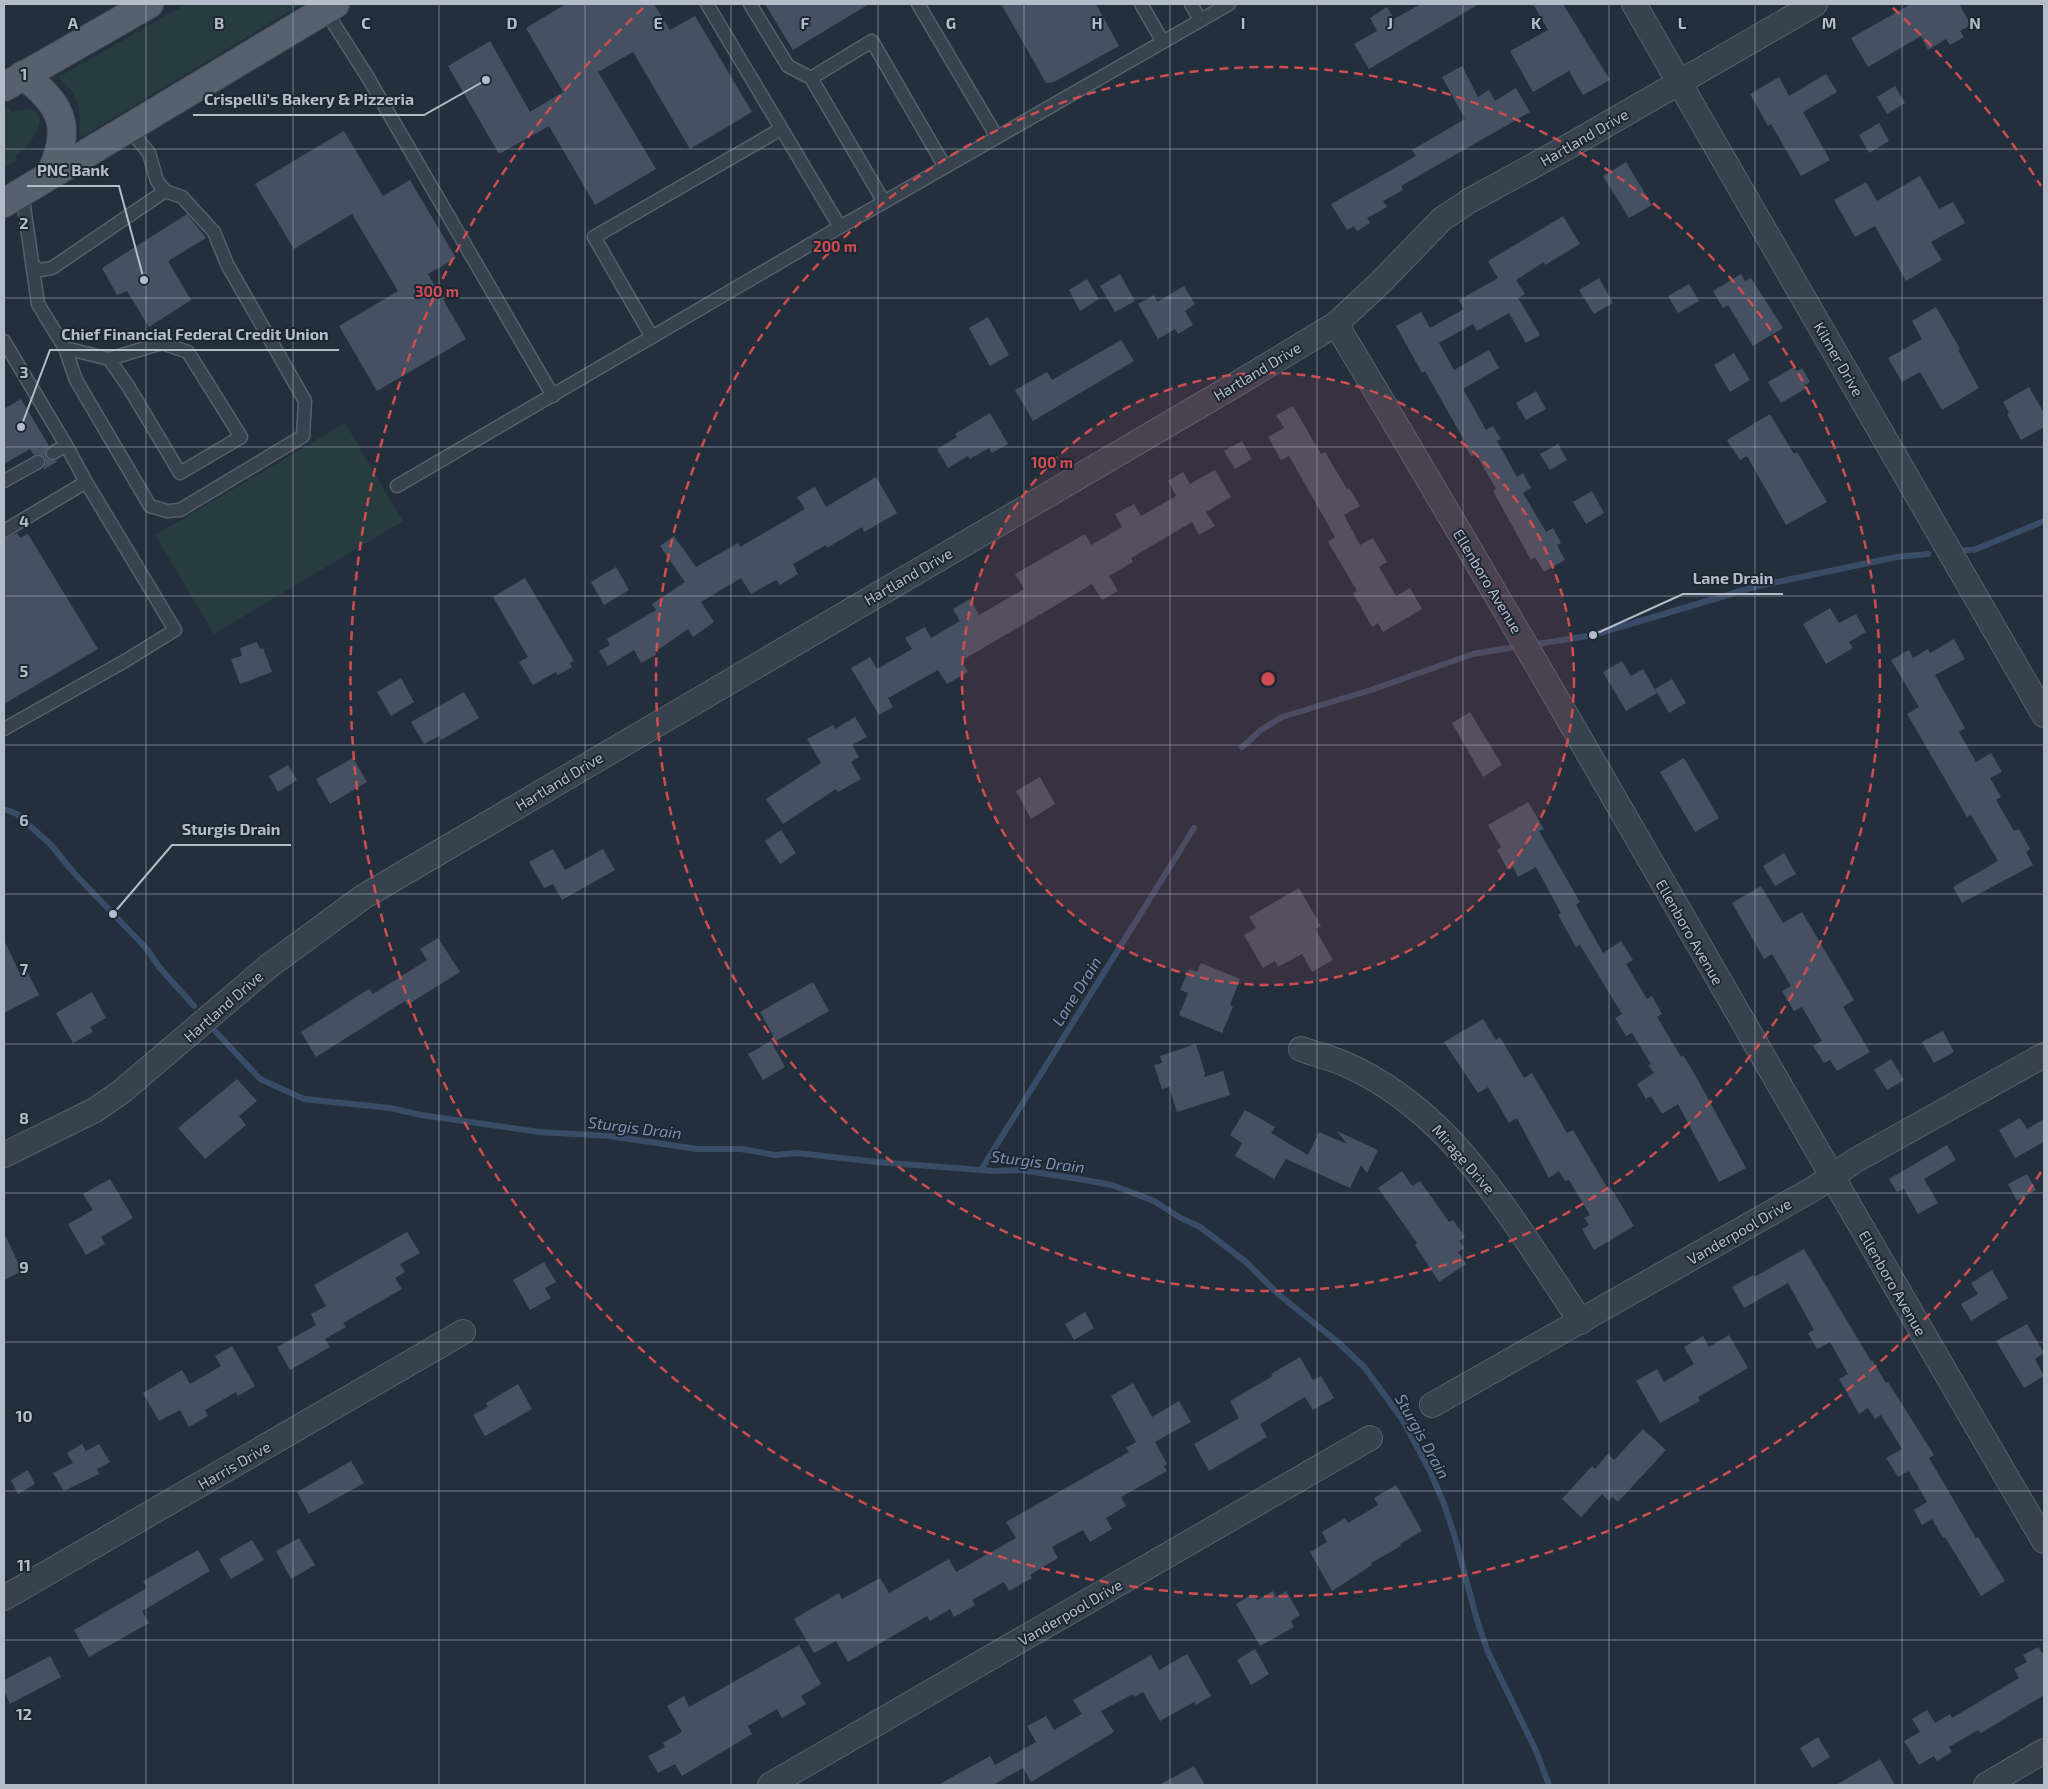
<svg xmlns="http://www.w3.org/2000/svg" width="2048" height="1789" viewBox="0 0 2048 1789" font-family="'Exo 2',sans-serif">
	<rect width="100%" height="100%" fill="#242f3e"/>
	<g fill="#263c3f">
		<path d="M187,4H302L82,137L79,134C82,111 79,94 60,80V76Z"/>
		<path d="M8,107L11,112C58,98 39,140 15,156L17,160L4,168V110Z"/>
		<path d="M345,423L403,521L214,634L155,535Z"/>
	</g>
	<g fill="none" stroke-linecap="round" stroke-linejoin="round">
		<g stroke="#394c67" stroke-width="6">
			<path d="M1964,550H1974L2044,521"/>
			<path d="M1531,645L1593,635L1758,586L1897,557L1928,554"/>
			<path d="M1242,747L1261,730L1282,717L1371,690L1473,654L1521,646"/>
			<path d="M4,809L17,814L51,845L74,873L146,948L160,968L194,1006"/>
			<path d="M216,1032L260,1079L304,1099L390,1108L421,1115L540,1132L610,1136L697,1149H741L775,1155L797,1153L877,1162L994,1171L1021,1170L1079,1179L1112,1185L1154,1201L1179,1217L1200,1227L1246,1262L1277,1293L1340,1344L1365,1368L1402,1419L1430,1471L1444,1504L1454,1534L1477,1620L1488,1652L1537,1753L1549,1785"/>
			<path d="M981,1170L1194,828"/>
		</g>
	</g>
	<g fill="#455162">
		<path d="M566,4H654L670,30L695,16L752,112L690,149L633,52L598,72L656,169L595,205L549,126L499,154L448,66L490,41L530,112L563,92L526,28Z"/>
		<path d="M765,4H869L793,50Z"/>
		<path d="M1001,4H1096L1119,46L1054,82L1046,83Z"/>
		<path d="M1421,4H1479L1369,69L1354,44L1377,31L1370,18L1387,7L1394,19Z"/>
		<path d="M1533,4H1563L1610,80L1583,95L1569,71L1533,92L1510,51L1548,30Z"/>
		<path d="M1911,4H1959L1971,25L1960,31L1964,37L1950,45L1946,39L1928,50L1921,36L1868,67L1851,38Z"/>
		<path d="M1462,66L1478,97L1489,90L1495,101L1516,88L1530,112L1401,186L1403,190L1383,201L1387,207L1367,218L1370,223L1357,231L1354,226L1347,230L1331,204L1416,156L1412,150L1465,119L1442,77Z"/>
		<path d="M1826,74L1837,92L1803,112L1830,160L1801,176L1771,124L1768,126L1750,94L1779,77L1789,96Z"/>
		<path d="M1895,86L1905,103L1887,114L1877,97Z"/>
		<path d="M1879,123L1889,141L1869,153L1859,135Z"/>
		<path d="M344,131L383,196L410,180L456,258L428,274L466,339L377,391L339,326L398,291L352,214L294,249L255,184Z"/>
		<path d="M1626,162L1652,205L1629,218L1603,176Z"/>
		<path d="M1920,176L1939,209L1953,202L1965,223L1931,242L1942,260L1906,281L1875,226L1855,237L1834,200L1866,182L1877,201Z"/>
		<path d="M187,214L206,238L168,261L191,300L149,327L127,291L117,295L102,268Z"/>
		<path d="M1563,216L1580,244L1545,265L1544,262L1516,280L1525,294L1518,298L1540,335L1526,343L1509,313L1477,331L1473,324L1439,343L1454,370L1489,350L1499,368L1463,389L1486,430L1493,426L1501,439L1497,441L1517,477L1523,473L1531,488L1523,493L1546,532L1553,528L1561,543L1557,545L1565,560L1544,572L1535,557L1531,560L1493,491L1496,489L1476,454L1471,456L1463,443L1465,442L1425,371L1422,373L1396,326L1421,312L1430,328L1464,309L1459,300L1498,278L1488,261Z"/>
		<path d="M1120,274L1135,301L1115,312L1100,286Z"/>
		<path d="M1741,274L1745,281L1751,278L1783,328L1753,346L1728,305L1723,308L1713,291Z"/>
		<path d="M1599,278L1613,303L1594,314L1579,290Z"/>
		<path d="M1087,279L1099,299L1080,311L1069,290Z"/>
		<path d="M1689,284L1699,301L1678,313L1668,296Z"/>
		<path d="M1184,286L1195,304L1185,311L1193,325L1178,334L1175,329L1158,339L1138,304L1154,295L1157,302Z"/>
		<path d="M1936,307L1960,349L1958,350L1979,388L1942,410L1920,372L1902,382L1888,358L1922,339L1912,321Z"/>
		<path d="M988,317L1009,355L990,366L969,328Z"/>
		<path d="M1121,340L1134,361L1033,421L1015,390L1047,372L1052,380Z"/>
		<path d="M1734,353L1750,380L1730,392L1714,365Z"/>
		<path d="M1794,367L1797,371L1802,368L1810,382L1805,385L1807,388L1781,403L1768,382Z"/>
		<path d="M2029,387L2044,413V427L2021,440L2007,414L2009,413L2003,402Z"/>
		<path d="M1536,391L1546,409L1526,420L1516,403Z"/>
		<path d="M21,399L49,446L46,450V457L50,460L58,461L43,470L46,463L45,458L39,454L34,455L30,449L4,464V409Z"/>
		<path d="M1293,406L1321,454L1325,452L1347,489L1349,488L1360,506L1344,515L1360,545L1373,538L1387,562L1379,567L1396,596L1410,588L1422,609L1383,632L1378,623L1372,627L1353,593L1357,591L1328,542L1335,537L1289,456L1281,460L1268,437L1284,428L1276,415Z"/>
		<path d="M990,413L1008,444L992,453L989,448L970,459L968,456L948,468L937,449L957,437L955,434Z"/>
		<path d="M1770,414L1794,454L1797,452L1827,502L1786,525L1747,456L1740,460L1727,440Z"/>
		<path d="M1242,441L1252,459L1235,469L1224,451Z"/>
		<path d="M1558,444L1567,460L1550,470L1540,454Z"/>
		<path d="M1215,470L1231,497L1206,512L1215,526L1199,535L1192,522L1131,558L1133,562L1109,576L1118,591L1102,600L1092,584L961,661L968,672L947,684L938,670L888,698L893,707L879,715L851,668L870,657L877,669L912,649L905,638L925,627L931,638L960,621L953,609L970,599L979,615L1024,589L1015,574L1085,534L1091,545L1122,527L1115,514L1134,504L1141,516L1176,496L1168,481L1183,472L1190,484Z"/>
		<path d="M876,477L897,513L864,532L862,527L827,548L826,545L793,564L798,574L780,585L776,580L751,594L741,578L701,602L714,622L693,637L688,629L655,652L656,655L641,663L634,650L608,666L599,651L610,645L607,639L656,610L652,604L685,582L660,546L674,536L696,567L738,543L740,547L805,509L797,497L815,487L826,507Z"/>
		<path d="M1592,491L1604,513L1586,524L1573,502Z"/>
		<path d="M17,533L20,538L28,534L98,649L4,704V539Z"/>
		<path d="M616,567L629,590L604,605L591,582Z"/>
		<path d="M525,578L574,661L570,663L572,667L558,675L556,672L533,685L519,662L528,657L493,597Z"/>
		<path d="M1830,608L1839,623L1856,614L1866,632L1849,642L1853,648L1826,664L1803,624Z"/>
		<path d="M1954,639L1965,659L1935,675L1965,728L1959,732L1976,762L1991,753L2002,772L1990,778L2001,797L1996,800L2014,831L2019,829L2030,849L2026,852L2033,865L1962,903L1953,887L1998,861L1971,815L1967,817L1907,714L1919,707L1891,660L1909,650L1913,658L1928,649L1930,653Z"/>
		<path d="M257,642L260,649L263,648L272,672L240,684L231,659L242,656L240,648Z"/>
		<path d="M1622,661L1631,676L1643,669L1657,693L1626,711L1603,672Z"/>
		<path d="M401,678L414,702L391,716L377,692Z"/>
		<path d="M1672,679L1686,703L1669,713L1655,689Z"/>
		<path d="M464,692L479,718L441,740L439,736L424,744L411,722Z"/>
		<path d="M1470,712L1502,765L1483,777L1452,723Z"/>
		<path d="M855,717L867,737L852,745L859,757L851,762L861,779L838,792L836,789L783,824L766,799L821,763L807,739L833,725L835,729Z"/>
		<path d="M353,758L367,782L330,804L316,779Z"/>
		<path d="M1684,758L1719,818L1695,832L1660,772Z"/>
		<path d="M288,765L297,780L278,792L269,776Z"/>
		<path d="M1040,777L1055,804L1031,819L1016,791Z"/>
		<path d="M1528,802L1544,829L1539,831L1580,902L1576,905L1603,953L1621,941L1633,960L1626,964L1647,999L1652,996L1662,1014L1657,1017L1681,1057L1683,1055L1694,1073L1746,1168L1719,1182L1678,1104L1662,1114L1651,1096L1646,1099L1637,1084L1654,1073L1648,1065L1651,1064L1632,1033L1626,1036L1615,1018L1622,1014L1580,945L1576,947L1558,915L1561,913L1536,867L1518,877L1513,867L1508,870L1497,850L1501,847L1488,825Z"/>
		<path d="M781,830L796,853L780,864L765,841Z"/>
		<path d="M553,849L565,870L603,849L615,870L562,900L553,884L544,888L529,862Z"/>
		<path d="M1784,853L1796,874L1775,886L1763,866Z"/>
		<path d="M1761,886L1783,923L1802,912L1854,1000L1843,1007L1870,1052L1837,1071L1830,1060L1824,1063L1813,1046L1822,1041L1802,1007L1794,1011L1782,991L1791,986L1772,954L1764,959L1732,903Z"/>
		<path d="M1299,888L1321,926L1315,929L1333,960L1312,972L1302,954L1278,967L1275,961L1263,968L1244,935L1256,928L1249,917Z"/>
		<path d="M438,938L460,972L407,1005L405,1001L316,1057L301,1032L369,989L373,994L427,960L420,949Z"/>
		<path d="M4,940L20,974L27,971L39,995L4,1013Z"/>
		<path d="M1201,963L1240,979L1230,1005L1233,1007L1222,1033L1179,1015L1188,993L1180,990L1189,969L1197,972Z"/>
		<path d="M813,982L829,1011L776,1041L760,1012Z"/>
		<path d="M92,992L106,1018L90,1027L93,1032L73,1043L56,1013Z"/>
		<path d="M1483,1019L1496,1040L1500,1037L1524,1078L1532,1073L1567,1133L1573,1130L1608,1189L1611,1188L1634,1226L1594,1250L1582,1229L1589,1225L1584,1218L1590,1215L1569,1180L1565,1181L1559,1171L1549,1178L1517,1118L1509,1123L1488,1087L1478,1093L1444,1042Z"/>
		<path d="M1943,1031L1954,1052L1934,1063L1922,1042Z"/>
		<path d="M771,1041L785,1067L763,1080L748,1054Z"/>
		<path d="M1196,1044L1205,1073L1204,1077L1223,1071L1230,1095L1177,1112L1169,1087L1162,1089L1154,1065L1162,1063L1160,1056Z"/>
		<path d="M1891,1059L1904,1080L1887,1090L1874,1070Z"/>
		<path d="M237,1079L257,1101L239,1116L246,1125L205,1159L178,1128Z"/>
		<path d="M1245,1110L1275,1127L1271,1133L1308,1155L1319,1132L1347,1144L1337,1131L1378,1150L1367,1173L1361,1165L1350,1188L1286,1159L1274,1179L1235,1156L1242,1143L1230,1135Z"/>
		<path d="M2020,1118L2027,1129L2044,1119V1142L2015,1158L1999,1130Z"/>
		<path d="M1947,1145L1956,1160L1924,1179L1938,1203L1918,1214L1904,1189L1897,1192L1889,1179Z"/>
		<path d="M1402,1171L1412,1186L1420,1181L1449,1222L1453,1220L1465,1237L1459,1241L1464,1248L1458,1252L1466,1264L1439,1282L1415,1245L1417,1243L1378,1188Z"/>
		<path d="M2027,1174L2036,1190L2017,1201L2008,1184Z"/>
		<path d="M110,1179L133,1218L101,1237L105,1244L86,1255L68,1224L93,1210L83,1194Z"/>
		<path d="M407,1232L420,1253L400,1264L405,1272L395,1278L402,1289L343,1323L346,1327L325,1339L330,1347L290,1370L277,1347L316,1325L311,1314L326,1306L314,1285Z"/>
		<path d="M4,1233L22,1271L4,1280Z"/>
		<path d="M1804,1249L1871,1361L1872,1360L1886,1383L1888,1382L1934,1455L1929,1458L1976,1538L1978,1537L2005,1581L1981,1596L1945,1537L1943,1538L1932,1519L1922,1525L1914,1510L1927,1502L1909,1471L1898,1477L1886,1458L1902,1449L1881,1415L1875,1419L1868,1408L1859,1414L1839,1379L1848,1374L1830,1342L1817,1349L1808,1333L1814,1330L1788,1283L1744,1308L1732,1287L1753,1275L1754,1277Z"/>
		<path d="M544,1262L556,1282L545,1288L551,1298L530,1310L513,1280Z"/>
		<path d="M1992,1270L2008,1298L1971,1321L1961,1304L1978,1294L1971,1283Z"/>
		<path d="M1085,1312L1094,1328L1074,1340L1065,1324Z"/>
		<path d="M2027,1324L2044,1353L2035,1359L2044,1376L2024,1388L1996,1341Z"/>
		<path d="M1729,1335L1748,1368L1698,1397L1700,1401L1660,1423L1636,1381L1657,1369L1664,1382L1694,1364L1684,1347L1703,1336L1709,1347Z"/>
		<path d="M232,1346L255,1386L238,1396L236,1392L205,1410L208,1416L189,1427L180,1410L159,1421L143,1393L182,1370L190,1384L221,1366L215,1356Z"/>
		<path d="M1300,1357L1313,1380L1321,1376L1334,1398L1313,1410L1305,1397L1278,1413L1260,1424L1267,1437L1209,1471L1194,1444L1239,1418L1230,1401L1273,1376L1271,1374Z"/>
		<path d="M1133,1383L1152,1417L1179,1401L1191,1422L1155,1442L1167,1464L1164,1466L1167,1471L1121,1497L1126,1506L1106,1518L1112,1529L1090,1542L1083,1530L1052,1547L1058,1558L1030,1575L1032,1578L1009,1591L1004,1582L972,1600L975,1605L954,1617L950,1609L930,1621L927,1616L848,1662L836,1641L814,1653L794,1619L839,1593L842,1599L880,1578L889,1593L949,1559L956,1572L1016,1538L1006,1522L1129,1452L1126,1448L1136,1442L1111,1396Z"/>
		<path d="M518,1384L532,1409L485,1436L473,1415L488,1407L486,1403Z"/>
		<path d="M1643,1429L1666,1450L1618,1502L1612,1497L1609,1501L1602,1494L1581,1517L1562,1499L1592,1466L1595,1469L1608,1454L1614,1460Z"/>
		<path d="M82,1444L86,1451L99,1444L110,1462L97,1469L99,1474L64,1491L53,1473L73,1463L67,1453Z"/>
		<path d="M351,1461L364,1483L309,1514L297,1492Z"/>
		<path d="M28,1470L35,1484L18,1494L11,1480Z"/>
		<path d="M1396,1485L1422,1531L1400,1544L1401,1546L1371,1563L1372,1565L1332,1591L1310,1552L1327,1542L1322,1532L1345,1518L1348,1523L1378,1505L1374,1498Z"/>
		<path d="M299,1538L315,1565L291,1579L276,1551Z"/>
		<path d="M252,1540L264,1560L231,1579L219,1559Z"/>
		<path d="M198,1550L210,1571L142,1611L149,1623L89,1657L74,1630L147,1588L143,1581Z"/>
		<path d="M1273,1591L1276,1597L1286,1591L1300,1615L1291,1621L1294,1627L1260,1646L1236,1604L1253,1594L1257,1600Z"/>
		<path d="M799,1645L821,1684L801,1696L806,1704L782,1718L777,1709L748,1726L752,1734L682,1776L675,1764L658,1773L648,1756L665,1747L663,1743L682,1732L667,1706L684,1696L689,1707Z"/>
		<path d="M2038,1647L2042,1653L2044,1652V1695L1981,1733L1978,1730L1949,1747L1952,1752L1937,1761L1934,1756L1919,1765L1904,1741L1920,1732L1912,1719L1927,1710L1935,1723L1950,1714L1952,1718L2019,1678L2014,1669L2027,1662L2023,1655Z"/>
		<path d="M1255,1649L1269,1674L1251,1685L1237,1660Z"/>
		<path d="M1187,1654L1211,1696L1196,1705L1194,1702L1160,1721L1143,1692L1134,1697L1133,1694L1101,1711L1114,1732L1031,1782L1023,1768L993,1785H938L990,1756L995,1765L1036,1742L1027,1726L1046,1716L1054,1730L1082,1714L1073,1700L1151,1655L1159,1670Z"/>
		<path d="M50,1656L61,1677L10,1704L4,1691V1680Z"/>
		<path d="M1818,1737L1830,1757L1812,1768L1800,1748Z"/>
		<path d="M1880,1759L1895,1785H1836Z"/>
		<path d="M1194,1766L1205,1785H1159Z"/>
	</g>
	<g fill="none" stroke-linecap="round" stroke-linejoin="round">
		<defs>
			<g id="lane">
				<path d="M750,4L788,66L811,78L884,202L1229,4"/>
				<path d="M918,4L997,137"/>
				<path d="M1141,4L1163,42"/>
				<path d="M1191,4L1200,20"/>
				<path d="M325,10L367,76L553,396"/>
				<path d="M811,78L872,41L945,167"/>
				<path d="M22,192L38,304L65,348L76,380L150,506L167,511L180,510L303,436L305,401L227,264L214,232L182,197L165,191L157,181L149,153L129,129"/>
				<path d="M840,227L884,202"/>
				<path d="M33,266L40,270L52,268L165,191"/>
				<path d="M652,337L594,237L781,129"/>
				<path d="M4,341L66,445L86,482L175,630L125,661L4,729"/>
				<path d="M65,348L109,359L128,386L180,473L241,437L188,352L162,343L109,359"/>
				<path d="M53,453L66,445"/>
				<path d="M4,481L38,462"/>
				<path d="M397,486L840,227L707,4"/>
				<path d="M4,531L86,482"/>
			</g>
			<g id="street">
				<path d="M1634,4L2044,715"/>
				<path d="M1336,324C1577,726 1806,1136 2044,1541"/>
				<path d="M1301,1049C1315,1054 1331,1058 1345,1064C1426,1100 1476,1165 1524,1236C1543,1264 1562,1293 1581,1322"/>
				<path d="M4,1155L95,1110L121,1092L269,966L363,897L1240,382L1336,324L1381,282L1442,219L1469,201L1571,145L1815,4"/>
				<path d="M1432,1405L1813,1189L1856,1160L2044,1055"/>
				<path d="M4,1598L463,1332"/>
				<path d="M770,1785L1370,1438"/>
				<path d="M1986,1785L2044,1751"/>
			</g>
			<g id="primary">
				<path d="M23,75C64,106 72,128 50,175"/>
				<path d="M4,87L149,4"/>
				<path d="M4,203L335,4"/>
			</g>
		</defs>
		<use href="#lane" stroke="#565f6c" stroke-width="15"/>
		<use href="#street" stroke="#565f6c" stroke-width="26"/>
		<use href="#primary" stroke="#414a57" stroke-width="30"/>
		<use href="#lane" stroke="#38414e" stroke-width="12"/>
		<use href="#street" stroke="#38414e" stroke-width="24"/>
		<use href="#primary" stroke="#56606e" stroke-width="28"/>
	</g>
	<path fill="none" stroke="#b4bcc9" stroke-width="1" stroke-opacity="0.55" d="M146,4V1785M293,4V1785M439,4V1785M585,4V1785M731,4V1785M878,4V1785M1024,4V1785M1170,4V1785M1317,4V1785M1463,4V1785M1609,4V1785M1755,4V1785M1902,4V1785M4,149H2044M4,298H2044M4,447H2044M4,596H2044M4,745H2044M4,894H2044M4,1044H2044M4,1193H2044M4,1342H2044M4,1491H2044M4,1640H2044"/>
	<circle cx="1268" cy="679" r="306" fill="#ce4d50" fill-opacity=".12"/>
	<g fill="none" stroke="#ce4d50" stroke-width="2.5" stroke-dasharray="9 6">
		<circle cx="1268" cy="679" r="306"/>
		<circle cx="1268" cy="679" r="612"/>
		<path d="M2041 1172A917 917 0 1 1 643 8M1893 8A917 917 0 0 1 2041 186"/>
	</g>
	<g text-anchor="middle" dominant-baseline="central" stroke-width="4" stroke-linejoin="round" paint-order="stroke">
		<g font-size="15" fill="#b4bcc9" stroke="#1d2633">
			<text transform="translate(1584 137) rotate(-30)">Hartland Drive</text>
			<text transform="translate(1839 359) rotate(60)">Kilmer Drive</text>
			<text transform="translate(1257 371) rotate(-31)">Hartland Drive</text>
			<text transform="translate(908 576) rotate(-30)">Hartland Drive</text>
			<text transform="translate(1488 581) rotate(59)">Ellenboro Avenue</text>
			<text transform="translate(559 781) rotate(-31)">Hartland Drive</text>
			<text transform="translate(1690 932) rotate(60)">Ellenboro Avenue</text>
			<text transform="translate(223 1006) rotate(-41)">Hartland Drive</text>
			<text transform="translate(1464 1159) rotate(49)">Mirage Drive</text>
			<text transform="translate(1739 1231) rotate(-30)">Vanderpool Drive</text>
			<text transform="translate(1893 1283) rotate(60)">Ellenboro Avenue</text>
			<text transform="translate(234 1465) rotate(-30)">Harris Drive</text>
			<text transform="translate(1070 1612) rotate(-30)">Vanderpool Drive</text>
		</g>
		<g font-size="16" font-style="italic" fill="#7c92b1" stroke="#1d2633">
			<text transform="translate(1076 991) rotate(-58)">Lane Drain</text>
			<text transform="translate(635 1127) rotate(7)">Sturgis Drain</text>
			<text transform="translate(1038 1161) rotate(7)">Sturgis Drain</text>
			<text transform="translate(1423 1436) rotate(61)">Sturgis Drain</text>
		</g>
	</g>
	<g font-size="16" text-anchor="middle" font-weight="bold" fill="#b4bcc9" stroke="#1d2633" stroke-width="4" stroke-linejoin="round" paint-order="stroke">
		<text x="73" y="29">A</text>
		<text x="219" y="29">B</text>
		<text x="366" y="29">C</text>
		<text x="512" y="29">D</text>
		<text x="658" y="29">E</text>
		<text x="805" y="29">F</text>
		<text x="951" y="29">G</text>
		<text x="1097" y="29">H</text>
		<text x="1243" y="29">I</text>
		<text x="1390" y="29">J</text>
		<text x="1536" y="29">K</text>
		<text x="1682" y="29">L</text>
		<text x="1829" y="29">M</text>
		<text x="1975" y="29">N</text>
		<text x="24" y="80">1</text>
		<text x="24" y="229">2</text>
		<text x="24" y="378">3</text>
		<text x="24" y="527">4</text>
		<text x="24" y="677">5</text>
		<text x="24" y="826">6</text>
		<text x="24" y="975">7</text>
		<text x="24" y="1124">8</text>
		<text x="24" y="1273">9</text>
		<text x="24" y="1422">10</text>
		<text x="24" y="1571">11</text>
		<text x="24" y="1720">12</text>
	</g>
	<circle cx="1268" cy="679" r="8" fill="#ce4d50" stroke="#1d2633" stroke-width="2.5"/>
	<g font-size="15" text-anchor="middle" font-weight="bold" fill="#ce4d50" stroke="#1d2633" stroke-width="4" stroke-linejoin="round" paint-order="stroke">
		<text x="835" y="252">200 m</text>
		<text x="437" y="297">300 m</text>
		<text x="1052" y="468">100 m</text>
	</g>
	<path fill="none" stroke="#b4bcc9" stroke-width="2" d="M486 80L424 115H193M144 280L119 186H27M21 427L50 350H339M1593 635L1683 594H1783M113 914L172 845H291"/>
	<g fill="#b4bcc9" stroke="#1d2633" stroke-width="2">
		<circle cx="486" cy="80" r="5"/>
		<circle cx="144" cy="280" r="5"/>
		<circle cx="21" cy="427" r="5"/>
		<circle cx="1593" cy="635" r="5"/>
		<circle cx="113" cy="914" r="5"/>
	</g>
	<g font-size="16" text-anchor="middle" font-weight="bold" fill="#b4bcc9" stroke="#1d2633" stroke-width="4" stroke-linejoin="round" paint-order="stroke">
		<text x="309" y="105">Crispelli’s Bakery &amp; Pizzeria</text>
		<text x="73" y="176">PNC Bank</text>
		<text x="195" y="340">Chief Financial Federal Credit Union</text>
		<text x="1733" y="584">Lane Drain</text>
		<text x="231" y="835">Sturgis Drain</text>
	</g>
	<rect width="2048" height="1789" fill="none" stroke="#b4bcc9" stroke-width="10"/>
</svg>
